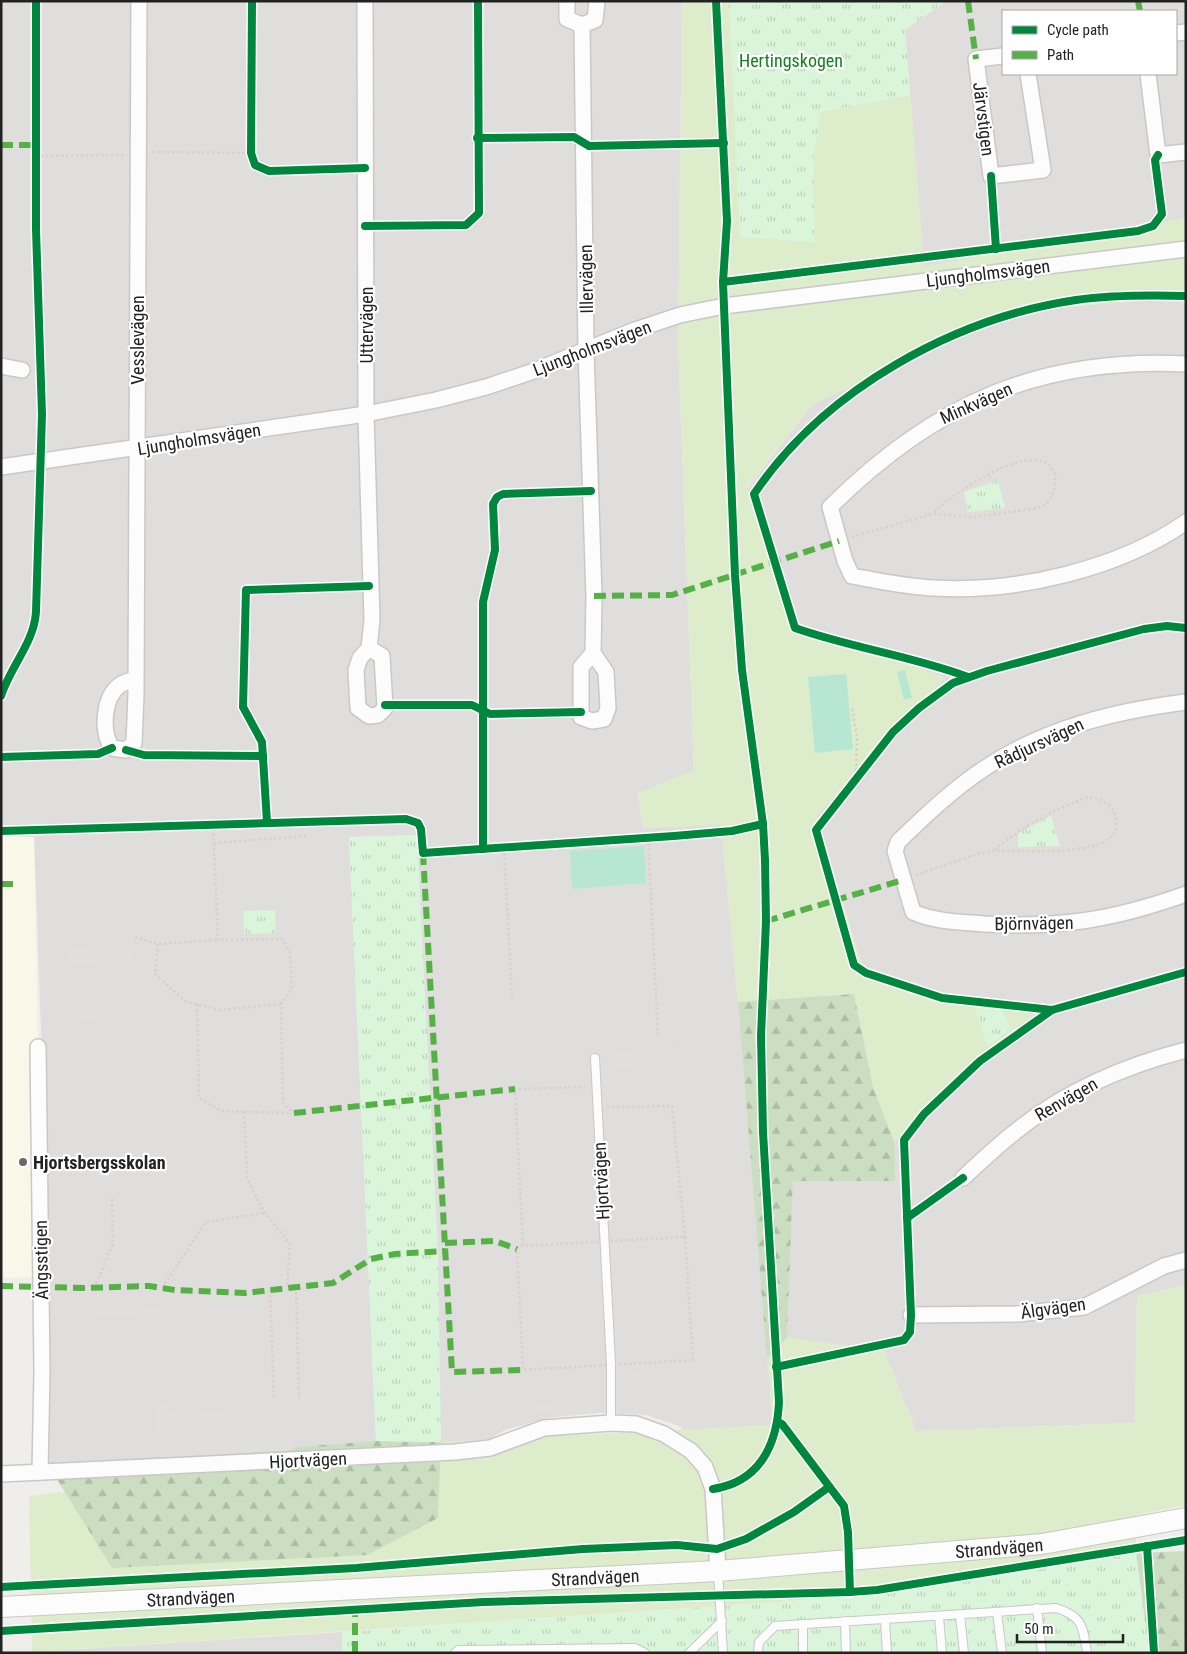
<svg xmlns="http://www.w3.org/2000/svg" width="1187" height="1654" viewBox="0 0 1187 1654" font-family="'Roboto Condensed',sans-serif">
	<defs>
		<pattern id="forest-firs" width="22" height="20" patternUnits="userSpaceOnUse" patternTransform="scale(1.25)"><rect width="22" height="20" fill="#cbdec1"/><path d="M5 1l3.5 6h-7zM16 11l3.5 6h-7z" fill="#aebea6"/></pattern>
		<pattern id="park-tufts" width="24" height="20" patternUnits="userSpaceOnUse" patternTransform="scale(1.25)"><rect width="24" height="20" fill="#daf5da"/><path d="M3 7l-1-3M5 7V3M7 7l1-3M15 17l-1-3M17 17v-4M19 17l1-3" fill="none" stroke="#bbd2bb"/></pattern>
	</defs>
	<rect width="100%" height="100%" fill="#f0eeeb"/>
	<g fill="#dfdedc" fill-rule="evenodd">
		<path d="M1,1H682L678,344L694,771L638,793L643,828L721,824L740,1025L773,1425L683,1430L679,1426L646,1415L598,1413L547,1418L505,1430L487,1440L441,1442L417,835L349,837L376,1441L48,1465L50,1277L34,837L1,836Z"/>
		<path d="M946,1H1186V218L924,267L905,30ZM1003,11H1176V74H1003Z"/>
		<path d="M1179,296L1186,297V1285L1137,1296L1135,1423L916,1431L884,1351L787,1338L793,1181H894V1141L978,1058L1039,1010L922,993L862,965L816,816L945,678L800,624L747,489L812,405L1003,313Z"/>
		<path d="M342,1632V1653H17Z"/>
	</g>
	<path fill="#f8f7e8" d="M1,836L34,837L38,1047L50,1277L1,1278Z"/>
	<g fill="#ddeccb">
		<path d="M682,1H729L741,237L815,242L813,158L820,112L910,95L924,267L1186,218V297L1003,313L812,405L747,488L800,624L945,678L816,816L862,965L922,993L1040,1010L978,1058L894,1141L873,1087L854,994L738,1002L721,825L643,828L638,793L694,770L678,344Z"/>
		<path d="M1186,1285V1505L1136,1515V1553L852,1597L32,1652L29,1496L65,1492L112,1568L438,1518L441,1442L772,1425L767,1359L787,1338L884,1351L916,1431L1135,1423L1137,1296Z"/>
	</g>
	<g fill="url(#forest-firs)">
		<path d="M854,994L873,1087L894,1141L895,1181H793L787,1338L767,1359L738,1002Z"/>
		<path d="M376,1441L441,1442L438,1518L367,1555L112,1568L48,1465Z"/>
		<path d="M1186,1551V1653H1149L1136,1553Z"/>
	</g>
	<g fill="url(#park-tufts)">
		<path d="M729,1H946L905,30L910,95L820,112L813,158L815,242L740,237Z"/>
		<path d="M998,480L1005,508L968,512L964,492Z"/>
		<path d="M1051,816L1060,846L1018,847V833Z"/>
		<path d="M417,835L438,1252L441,1442L376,1441L349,838Z"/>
		<path d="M275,910L276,933L244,934L243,911Z"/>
		<path d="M975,1007L1002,1010L1010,1029L987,1047Z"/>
		<path d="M1136,1553L1149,1653H342V1632L852,1597Z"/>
	</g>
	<g fill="#b7e6d2">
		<path d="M905,670L912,698L904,700L897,672Z"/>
		<path d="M846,674L853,749L815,753L808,677Z"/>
		<path d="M644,846L646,883L572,889L570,851Z"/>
	</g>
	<g fill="#e0dfde">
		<path d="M132,942L134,963L71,967L70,946Z"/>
		<path d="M141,1011V1020L75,1022L74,1013Z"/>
		<path d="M695,1046L696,1066L613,1070L612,1050Z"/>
		<path d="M160,1306L161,1316L76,1320V1310Z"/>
		<path d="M688,1366L689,1378L625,1382V1370Z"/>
		<path d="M596,1372L597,1383L536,1387V1376Z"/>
		<path d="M596,1399L597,1411L534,1414L533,1402Z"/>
		<path d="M168,1402L169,1413L291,1405L294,1450L161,1458L157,1403Z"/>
	</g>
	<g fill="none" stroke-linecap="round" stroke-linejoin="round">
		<defs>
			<g id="service">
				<path d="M595,1058L611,1364V1423"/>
				<path d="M718,1572L723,1653"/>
				<path d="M1037,1608L1042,1653"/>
				<path d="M997,1612L1002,1653"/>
				<path d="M960,1615L964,1653"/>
				<path d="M939,1616L942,1653"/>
				<path d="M885,1620L887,1653"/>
				<path d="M845,1621L846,1653"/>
				<path d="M803,1624V1653"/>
				<path d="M455,1653L458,1650L635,1648L645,1653"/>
				<path d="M689,1653L722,1621"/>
				<path d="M758,1653L759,1642L775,1626L1056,1608C1083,1616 1083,1627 1087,1653"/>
			</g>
			<g id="minor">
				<path d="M365,1L366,414L372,620L369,648L360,658L356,670L358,708L369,716L378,715L385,708L382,656L369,648"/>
				<path d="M567,1V19L582,25L595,20L597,1"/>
				<path d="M582,25L586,350L594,596L593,653L606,672L608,708L604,719L592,721L581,717V667L593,653"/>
				<path d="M1176,33L1186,32"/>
				<path d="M1003,56L976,59L991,176L1043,170L1028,74"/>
				<path d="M1148,74L1158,155L1186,152"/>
				<path d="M1186,364C1038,357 934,404 830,507L845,561L852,576C879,581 907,587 935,588C1016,593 1119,569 1186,522"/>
				<path d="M1,366L22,370"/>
				<path d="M1,467L366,414L436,400L486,387L534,371L635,330L680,315L724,306L1186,249"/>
				<path d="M135,679C130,681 124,682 120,685C103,697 101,732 112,748L126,750L134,743L136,694L139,1"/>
				<path d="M1186,702C1115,711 1045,728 985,768C953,789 925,816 898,842L895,851L913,912C935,922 961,922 984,924C1062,928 1113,920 1186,894"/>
				<path d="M38,1047L42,1371L40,1472"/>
				<path d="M963,1178C980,1162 997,1146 1015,1132C1065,1091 1124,1066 1186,1050"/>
				<path d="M911,1315L1017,1314L1084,1307L1164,1266L1186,1260"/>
				<path d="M1,1474L455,1452L490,1448L544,1428L611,1423L636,1424L664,1434L691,1451L705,1467L713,1489L718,1571"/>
			</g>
			<g id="tertiary">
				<path id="s1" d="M1,1607L718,1571L1042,1544L1186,1518"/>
			</g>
		</defs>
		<use href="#service" stroke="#c9c8c7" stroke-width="10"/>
		<use href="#minor" stroke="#c9c8c7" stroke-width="18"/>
		<use href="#tertiary" stroke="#c9c8c7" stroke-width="22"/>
		<g stroke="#dccecd" stroke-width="2.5" stroke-dasharray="2.5 2.5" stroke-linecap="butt">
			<path d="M152,152L251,153"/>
			<path d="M36,156L125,155"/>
			<path d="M852,537L932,514L976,517L1038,508C1053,502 1056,489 1055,474C1039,432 950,496 932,514"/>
			<path d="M852,709L857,738L856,778"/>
			<path d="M213,823L218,940L282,939L290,953L292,989L281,1004L283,1103L294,1113"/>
			<path d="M648,838L658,1038"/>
			<path d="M214,843L307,836"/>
			<path d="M504,848L512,999"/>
			<path d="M916,875C936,869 974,853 993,851C1018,849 1136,863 1114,812C1110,802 1099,799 1089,797C1053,809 1022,828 992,851"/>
			<path d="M135,937L158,944L218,940"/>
			<path d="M158,944L155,974L185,1001L220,1010L281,1004"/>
			<path d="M197,1004L199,1098L221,1111L292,1113"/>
			<path d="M607,1107L672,1106L685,1237"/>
			<path d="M244,1111L247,1178L261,1207L290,1245L287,1288"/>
			<path d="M685,1237L693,1360L523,1370L517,1249L519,1246Z"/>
			<path d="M523,1245L515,1089L585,1087"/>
			<path d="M296,1287L299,1398"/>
			<path d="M94,1288L113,1244L112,1198"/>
			<path d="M162,1288L206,1222L264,1213"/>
			<path d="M270,1290L274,1399"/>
		</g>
		<use href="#service" stroke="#fdfcfc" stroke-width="8"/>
		<use href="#minor" stroke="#fdfcfc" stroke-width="15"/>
		<use href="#tertiary" stroke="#fdfcfc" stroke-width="20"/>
		<g stroke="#55b145" stroke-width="6" stroke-dasharray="12 6" stroke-linecap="butt">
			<path d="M968,1L976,59"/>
			<path d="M1138,1L1140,11"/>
			<path d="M1,145H37"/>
			<path d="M594,596L672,595L839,541"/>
			<path d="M423,853L452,1372L523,1370"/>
			<path d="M1,884H16"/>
			<path d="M766,921L903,880"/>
			<path d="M294,1113L515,1089"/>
			<path d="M445,1243L495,1241L517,1249"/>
			<path d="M1,1286L83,1288L149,1286L175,1290L245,1293L333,1283L371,1259L395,1254L445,1251"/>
			<path d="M355,1653V1610"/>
		</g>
		<defs>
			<g id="cycleway">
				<path d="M252,1L251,153L255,165L269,171L365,168"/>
				<path d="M477,138L574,137L589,146L724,143"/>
				<path d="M991,176L996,249"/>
				<path d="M365,226L466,225L479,213L478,1"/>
				<path d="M723,282L1138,231L1153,226L1162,214L1155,160L1158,155"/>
				<path d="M1186,628L1167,626L1144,629L987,671L953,683L919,708L893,732L816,830L854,965L866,973L942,998L1052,1010L1186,972"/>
				<path d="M968,677C912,656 852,648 795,628L754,494C824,390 954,318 1076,300C1112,295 1149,295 1186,296"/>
				<path d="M1,696C10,667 34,643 36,612L42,414L36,229V1"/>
				<path d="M385,705H472L490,714L581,712"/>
				<path d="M126,750L144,755L263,756"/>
				<path d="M1,757L98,754L112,748"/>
				<path d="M267,822L262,742L243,707L246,590L369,586"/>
				<path d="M1,831L406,819L418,823L421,829L423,853L674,836L732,831L763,824"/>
				<path d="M483,849V602L495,550L493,504L497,497L503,494L591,491"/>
				<path d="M907,1218L963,1178"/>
				<path d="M776,1367L904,1340L910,1332L911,1315L904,1140L924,1114L980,1061L1052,1010"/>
				<path d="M778,1422L782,1424L844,1506L848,1532L850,1592"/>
				<path d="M713,1489C759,1482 777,1446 779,1402L763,1132L761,1036L766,921L765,860L763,824L742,670L735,575L723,282L727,221L716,1"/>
				<path d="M1147,1546L1154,1653"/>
				<path d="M1,1587L356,1568L583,1549L677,1545L717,1549L746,1539L794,1512L829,1487"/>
				<path d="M1,1631L484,1602L850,1592L877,1590L1186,1540"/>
			</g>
		</defs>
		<use href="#cycleway" stroke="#fff" stroke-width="11"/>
		<use href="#cycleway" stroke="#00873e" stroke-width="8"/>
	</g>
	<circle fill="#6a6968" stroke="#fff" stroke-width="2" cx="23" cy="1162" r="5"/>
	<g text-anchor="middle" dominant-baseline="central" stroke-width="4.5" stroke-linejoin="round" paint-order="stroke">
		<g font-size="18" fill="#0c8416" stroke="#fff">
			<text x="791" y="60">Hertingskogen</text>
		</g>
		<g font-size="18" fill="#222" stroke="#fff">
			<text transform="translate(984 119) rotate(83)">Järvstigen</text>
			<text transform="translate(988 273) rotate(-7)">Ljungholmsvägen</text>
			<text transform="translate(586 279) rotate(-91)">Illervägen</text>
			<text transform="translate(366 325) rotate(-90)">Uttervägen</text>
			<text transform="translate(137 340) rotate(-90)">Vesslevägen</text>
			<text transform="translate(592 348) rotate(-21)">Ljungholmsvägen</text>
			<text transform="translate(976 403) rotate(-24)">Minkvägen</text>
			<text transform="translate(199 439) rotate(-9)">Ljungholmsvägen</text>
			<text transform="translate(1039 743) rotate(-25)">Rådjursvägen</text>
			<text transform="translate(1034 923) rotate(-1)">Björnvägen</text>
			<text transform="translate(1066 1099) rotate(-30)">Renvägen</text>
			<text transform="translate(601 1181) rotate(-93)">Hjortvägen</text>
			<text transform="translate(41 1260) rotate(-91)">Ängsstigen</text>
			<text transform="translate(1053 1308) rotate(-8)">Älgvägen</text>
			<text transform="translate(308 1460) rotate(-3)">Hjortvägen</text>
			<text stroke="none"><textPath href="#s1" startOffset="1000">Strandvägen</textPath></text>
			<text stroke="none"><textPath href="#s1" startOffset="595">Strandvägen</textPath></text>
			<text stroke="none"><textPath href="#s1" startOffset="190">Strandvägen</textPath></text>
		</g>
		<g font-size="18" font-weight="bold" fill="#222" stroke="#fff" text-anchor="start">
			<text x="33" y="1162">Hjortsbergsskolan</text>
		</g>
	</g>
	<rect width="1187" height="1654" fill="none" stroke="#222222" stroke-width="5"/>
	<rect x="1002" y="10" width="175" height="65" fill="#ffffff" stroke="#a7a7a7"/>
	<rect x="1012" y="26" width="25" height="8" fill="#00873e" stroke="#a7a7a7"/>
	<text x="1047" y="35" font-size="15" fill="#222222">Cycle path</text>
	<rect x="1012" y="51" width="25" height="8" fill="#55b145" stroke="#a7a7a7"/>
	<text x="1047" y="60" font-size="15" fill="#222222">Path</text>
	<path d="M1017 1634v8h106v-8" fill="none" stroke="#222222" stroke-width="2.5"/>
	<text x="1024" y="1634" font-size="15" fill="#222222" stroke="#ffffff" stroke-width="4" paint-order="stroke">50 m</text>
</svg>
